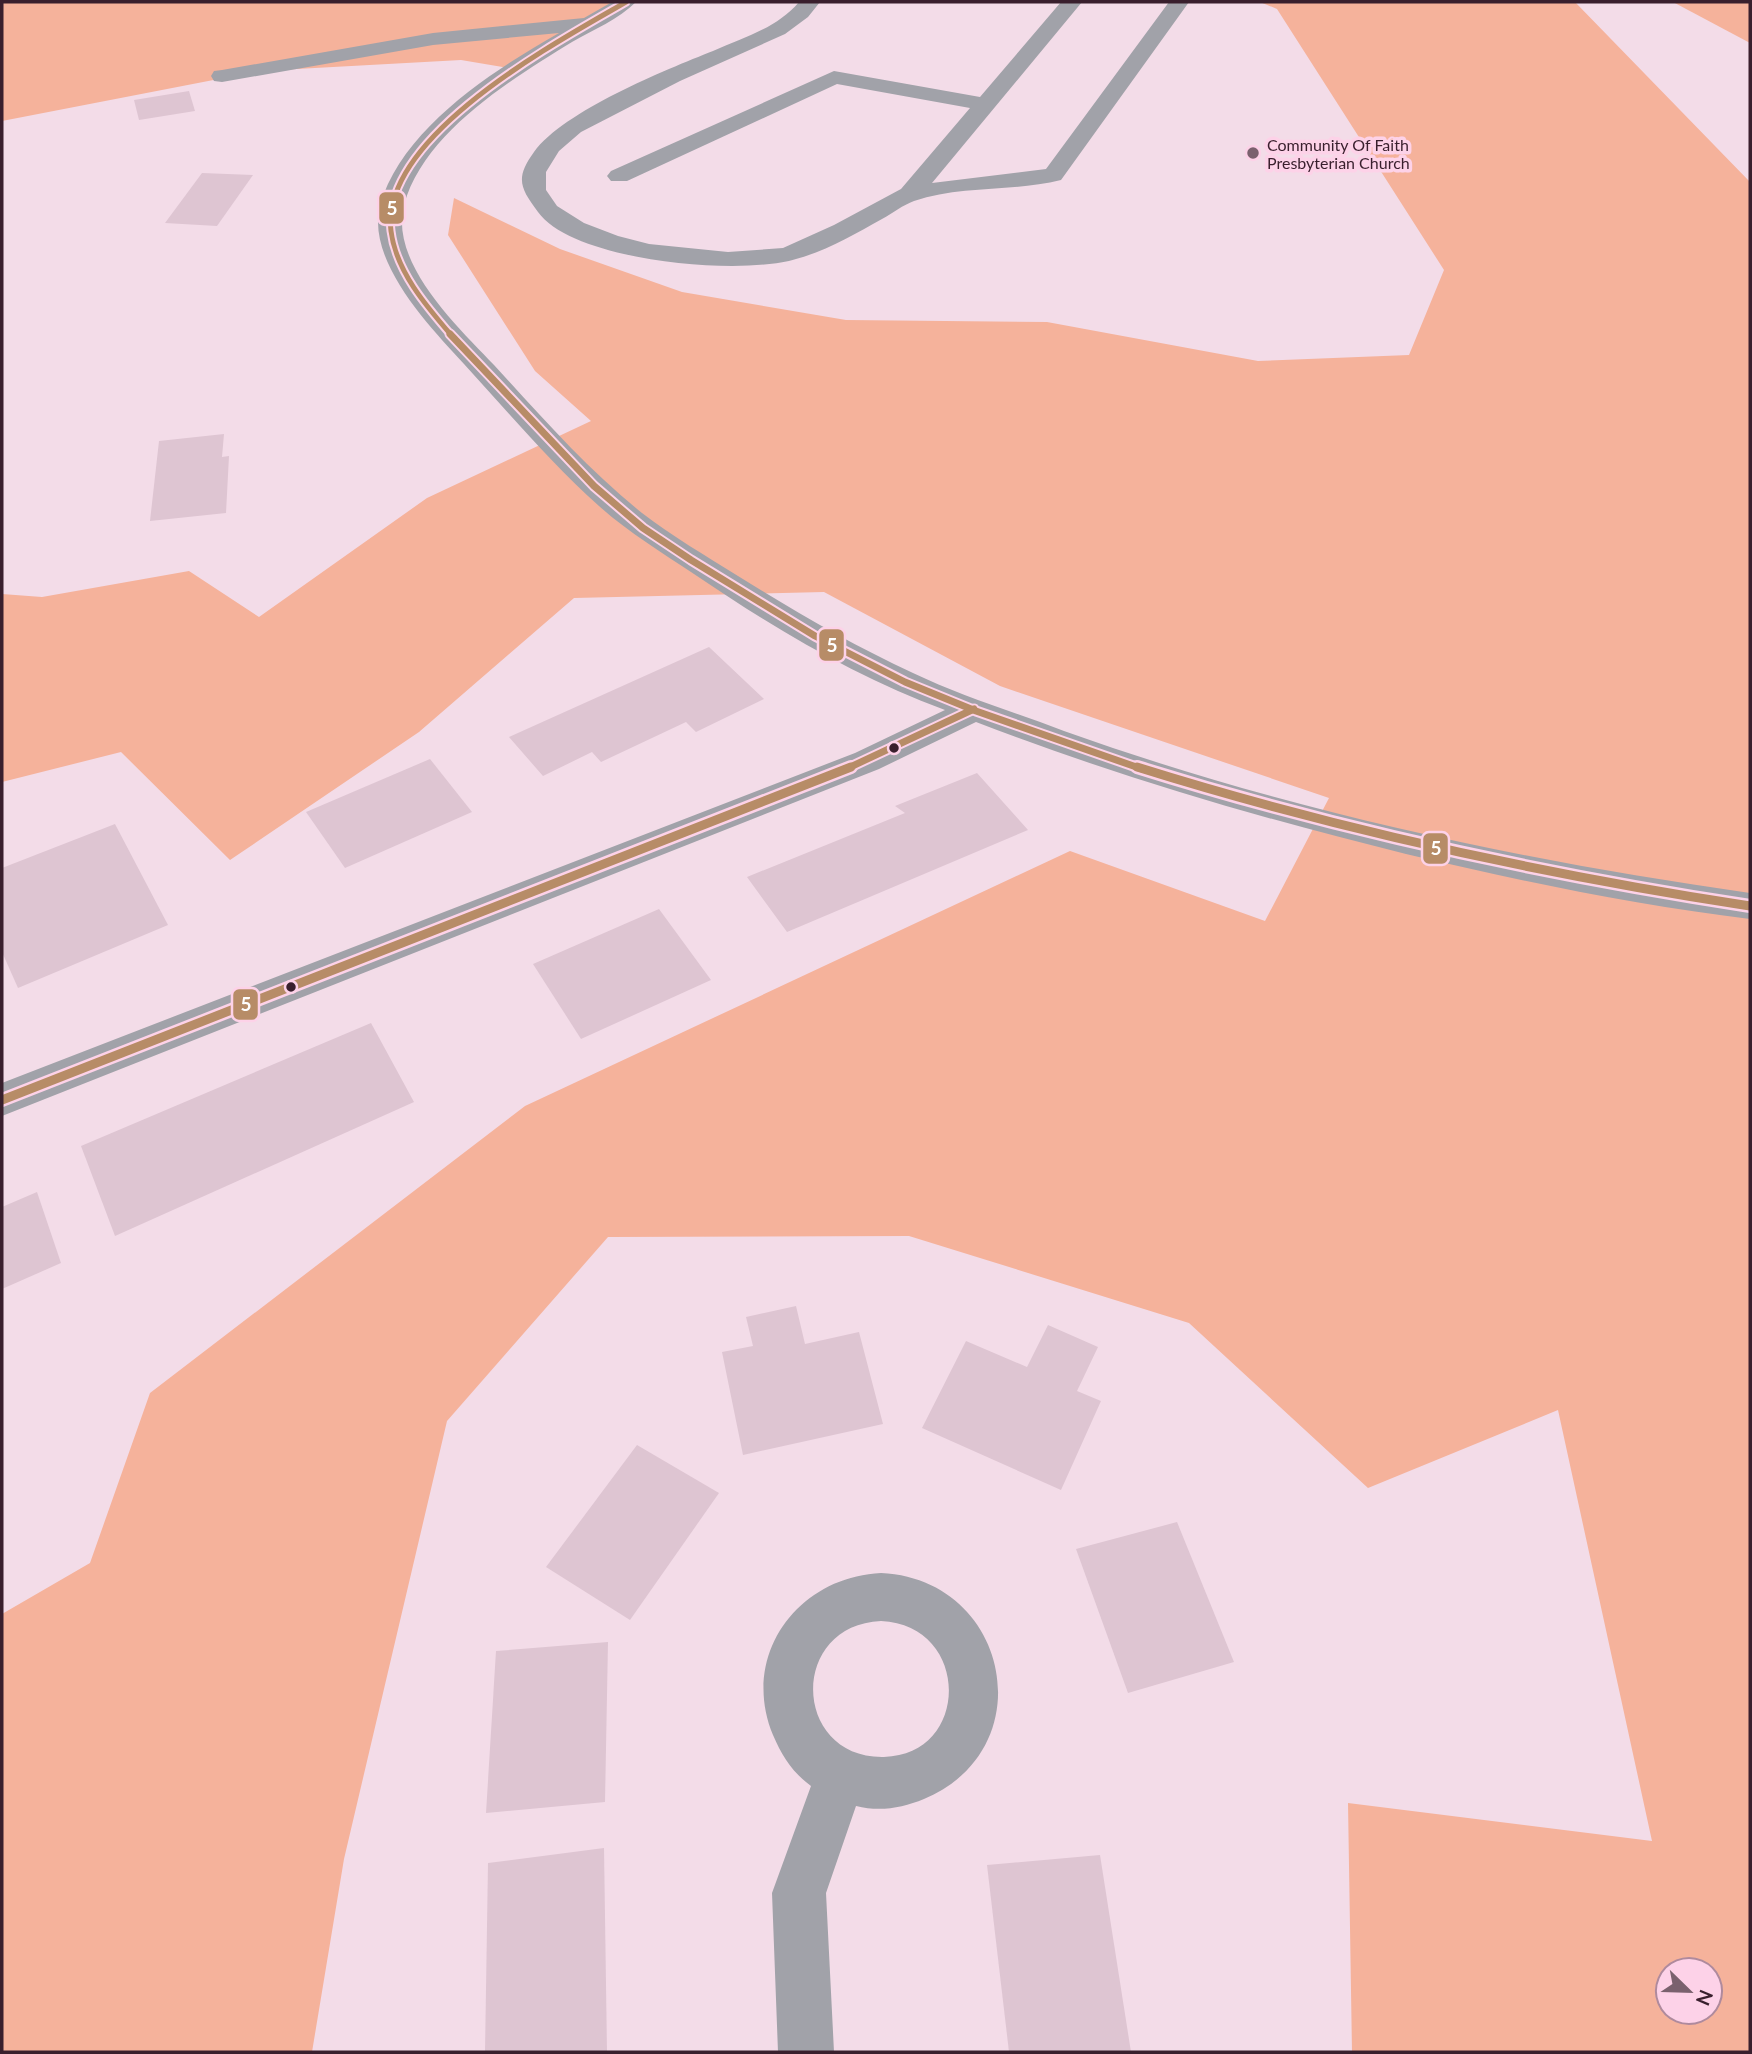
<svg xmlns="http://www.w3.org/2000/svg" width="1752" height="2054" viewBox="0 0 1752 2054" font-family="Lato,sans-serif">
	<rect width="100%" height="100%" fill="#f3dce8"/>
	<g fill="#f5b29b" fill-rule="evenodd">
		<path d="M2,2H626L515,69L461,60L260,71L2,121Z"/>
		<path d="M1260,2H1575L1750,182V2052H1352L1348,1803L1652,1841L1558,1410L1368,1488L1189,1323L909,1236L608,1237L447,1421L344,1859L312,2052H2V1614L90,1563L150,1393L525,1106L1070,851L1265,921L1329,798L1000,686L824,592L574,598L419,732L230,860L121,752L2,782V594L42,597L189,571L259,617L427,498L591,421L535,371L448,235L454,198L560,249L682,292L846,320L1047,322L1258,361L1409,355L1444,270L1277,9ZM1668,1970H1710V2012H1668Z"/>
		<path d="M1673,2H1750V43Z"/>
	</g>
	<g fill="#dec5d2">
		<path d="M189,91L195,111L139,120L134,100Z"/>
		<path d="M202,173L253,175L217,226L165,223Z"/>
		<path d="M224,434L222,457L229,456L226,513L150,521L159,441Z"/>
		<path d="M709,647L764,699L696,732L686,722L601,762L592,752L543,776L509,737Z"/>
		<path d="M430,759L472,812L345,868L306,812Z"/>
		<path d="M977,773L1028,830L787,932L747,877L905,813L895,806Z"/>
		<path d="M115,824L168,925L18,988L2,952V868Z"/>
		<path d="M659,909L711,980L581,1039L533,964Z"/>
		<path d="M371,1023L414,1102L115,1236L81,1146Z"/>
		<path d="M37,1192L61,1263L2,1289V1207Z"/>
		<path d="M796,1306L805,1344L859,1332L883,1424L743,1455L722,1352L753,1346L746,1317Z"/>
		<path d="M1048,1325L1098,1347L1077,1391L1101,1401L1061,1490L922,1428L966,1341L1027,1367Z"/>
		<path d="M637,1445L719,1493L630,1620L546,1567Z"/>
		<path d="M1177,1522L1234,1662L1128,1693L1076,1549Z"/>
		<path d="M608,1642L605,1802L486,1813L496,1651Z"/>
		<path d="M604,1848L607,2052H485L488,1863Z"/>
		<path d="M1100,1855L1131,2052H1009L987,1865Z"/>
	</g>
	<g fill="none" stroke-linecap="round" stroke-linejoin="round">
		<g fill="#a1a2a9" fill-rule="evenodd">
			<path d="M612,2H636C619,19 593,30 572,42C512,79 424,132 404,205C389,263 458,327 494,365C541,416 587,469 642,513C672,536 706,556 738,576C794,611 852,645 913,673C961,696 1014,712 1064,731C1285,810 1518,860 1750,893V919C1635,905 1520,881 1406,854C1260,818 1116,776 976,722L879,769L2,1116V1083L855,753L945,710C855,677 772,627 694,574C661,552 628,532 599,506C550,462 508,412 464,364C430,327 366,261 380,206C401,129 494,70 559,33L433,45L222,82L214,81L211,76L214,71L222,70L433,33L584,18Z"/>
			<path d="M799,2H820L808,17L785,34L680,81L581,132L559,151L546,172V190L557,206L584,223L618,236L649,244L728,252L783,248L834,225L901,189L970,108L837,84L627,181H611L607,176L611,171L834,71L980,97L1061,2H1082L932,183L1046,169L1169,2H1189L1061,180C1014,192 961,185 914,201C903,205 893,213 882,219C855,234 826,251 796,259C741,276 574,262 538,212C520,188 515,178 534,152C564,111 665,70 713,51C743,38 777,28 799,2Z"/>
			<path d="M881,1573C1010,1579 1044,1749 924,1799C902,1808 880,1812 856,1806L826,1893L834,2052H778L772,1893L811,1786C793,1773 782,1756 773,1735C740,1656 797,1577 881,1573ZM881,1621C971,1625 971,1755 884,1757C792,1759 788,1625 881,1621Z"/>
		</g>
		<defs>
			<path id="bus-1-far2" d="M452,336C426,306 396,271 391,231C380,136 557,42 626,2"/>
			<g id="bus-1-far1">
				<path d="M450,334L594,486L643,528L691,560L815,636L905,682L976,711L1142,769"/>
				<path d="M846,769L974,709"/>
			</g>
			<g id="bus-1">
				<path d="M1137,767C1338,830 1542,874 1750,906"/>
				<path d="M2,1100L851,767"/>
			</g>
		</defs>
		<use href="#bus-1-far2" stroke="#fdd2e8" stroke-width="9"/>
		<use href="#bus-1-far1" stroke="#fdd2e8" stroke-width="11"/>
		<use href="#bus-1" stroke="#fdd2e8" stroke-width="14"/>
		<use href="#bus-1-far2" stroke="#b78c67" stroke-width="5"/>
		<use href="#bus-1-far1" stroke="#b78c67" stroke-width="7"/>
		<use href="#bus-1" stroke="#b78c67" stroke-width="9"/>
	</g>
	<circle fill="#7a616e" stroke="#fdd2e8" stroke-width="2.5" cx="1253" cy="153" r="7"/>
	<g fill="#391f2d" stroke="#fdd2e8" stroke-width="2.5">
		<circle cx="894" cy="748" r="6"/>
		<circle cx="291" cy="987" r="6"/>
	</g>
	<g text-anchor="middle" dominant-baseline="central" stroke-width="7" stroke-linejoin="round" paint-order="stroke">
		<g font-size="16" fill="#391f2d" stroke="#fdd2e8" text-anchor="start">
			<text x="1267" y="144">Community Of Faith<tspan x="1267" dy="18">Presbyterian Church</tspan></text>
		</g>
	</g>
	<g stroke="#fdd2e8" stroke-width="2.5">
		<rect x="378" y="191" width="27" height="34" rx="7" fill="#b78c67"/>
		<rect x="818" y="628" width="27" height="34" rx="7" fill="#b78c67"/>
		<rect x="1422" y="832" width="27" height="33" rx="7" fill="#b78c67"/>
		<rect x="232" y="988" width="27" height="33" rx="7" fill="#b78c67"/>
	</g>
	<g font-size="19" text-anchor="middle" font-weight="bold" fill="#fff">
		<text x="392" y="215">5</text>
		<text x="832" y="652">5</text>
		<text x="1436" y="855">5</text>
		<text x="246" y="1011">5</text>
	</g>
	<rect width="1752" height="2054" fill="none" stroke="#391f2d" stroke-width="7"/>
	<g transform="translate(1689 1991) rotate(113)"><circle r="33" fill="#fdd2e8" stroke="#af8a9d" stroke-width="2"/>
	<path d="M0-5L12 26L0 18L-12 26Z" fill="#7a616e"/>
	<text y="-10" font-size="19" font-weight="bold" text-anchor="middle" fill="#391f2d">N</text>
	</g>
</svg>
